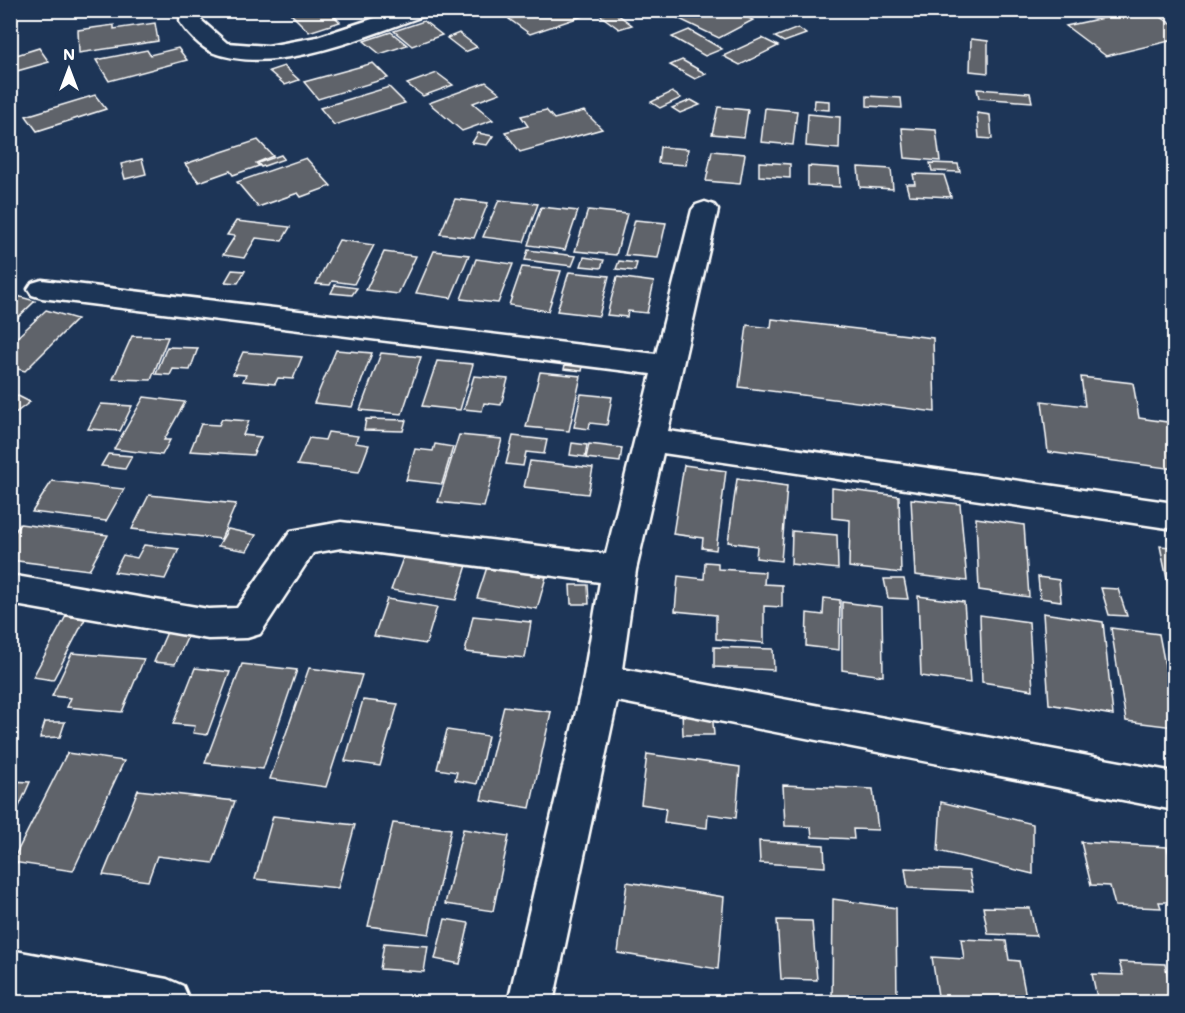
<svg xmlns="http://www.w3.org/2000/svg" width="1185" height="1013" viewBox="0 0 1185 1013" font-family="Mali,sans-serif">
	<rect width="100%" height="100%" fill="#1d3557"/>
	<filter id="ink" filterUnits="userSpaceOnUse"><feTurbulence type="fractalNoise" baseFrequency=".0167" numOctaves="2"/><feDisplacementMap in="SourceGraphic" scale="12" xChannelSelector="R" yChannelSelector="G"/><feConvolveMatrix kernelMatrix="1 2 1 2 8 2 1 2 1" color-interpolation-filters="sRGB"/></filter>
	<g filter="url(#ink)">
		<g fill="#5f636a" stroke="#fff" stroke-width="1.5">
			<path d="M287,10H328L340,22L309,32Z"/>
			<path d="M536,10H584L589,14L530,34L509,19Z"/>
			<path d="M673,10H732L753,20L719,38L667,13Z"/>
			<path d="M613,11L632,25L619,29L600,15Z"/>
			<path d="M1131,12L1138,16L1155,13L1174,26V40L1106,56L1066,26Z"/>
			<path d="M424,21L442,35L412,46L394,31Z"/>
			<path d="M155,23L158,41L79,53L78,30L114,25V29Z"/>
			<path d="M798,28L806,34L784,42L775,37Z"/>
			<path d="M689,30L722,49L705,56L672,37Z"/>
			<path d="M391,32L407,45L380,54L364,41Z"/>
			<path d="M459,33L477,47L465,52L447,38Z"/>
			<path d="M762,38L778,46L740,65L723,56Z"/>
			<path d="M971,39L988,41V73L970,71Z"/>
			<path d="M39,48L49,62L10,73V57Z"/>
			<path d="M178,48L187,60L109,81L96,60L147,50L150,55Z"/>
			<path d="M682,60L706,74L695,79L670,65Z"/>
			<path d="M373,63L388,78L318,99L304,82Z"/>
			<path d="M284,66L299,80L285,85L269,71Z"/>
			<path d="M437,73L453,85L423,96L407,84Z"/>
			<path d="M486,82L500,93L473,103L493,120L462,131L429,103Z"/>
			<path d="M389,87L405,103L334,125L320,108Z"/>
			<path d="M977,89L1030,93L1032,102L979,98Z"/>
			<path d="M672,92L681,98L660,108L651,102Z"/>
			<path d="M95,95L106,109L37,131L26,116Z"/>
			<path d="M867,96L901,98L902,108L867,106Z"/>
			<path d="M691,100L700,105L680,113L672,108Z"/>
			<path d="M815,100L829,101V110L814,109Z"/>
			<path d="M718,107L748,110L744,137L712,134Z"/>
			<path d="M765,108L797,111L793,145L761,142Z"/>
			<path d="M546,110L554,119L584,111L602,129L520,152L505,132L528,126L521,116Z"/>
			<path d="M977,113L990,115L992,139L979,138Z"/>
			<path d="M808,114L840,117L839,149L806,146Z"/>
			<path d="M902,128L936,130L940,161L905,158Z"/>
			<path d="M478,133L493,136L487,145L472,143Z"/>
			<path d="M258,140L273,156L256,163L259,166L233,175L230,171L199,182L185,164Z"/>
			<path d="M660,147L688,149L686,165L658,163Z"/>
			<path d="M712,151L745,154L740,184L706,181Z"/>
			<path d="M281,155L284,159L261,167L258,163Z"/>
			<path d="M306,158L331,186L301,197L298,193L258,207L237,182Z"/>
			<path d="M142,159L146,174L125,179L121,164Z"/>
			<path d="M759,162L790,164V178L759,176Z"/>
			<path d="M930,163L958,164L960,172L932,171Z"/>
			<path d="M808,166L839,168L840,187L808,185Z"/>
			<path d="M858,167L891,169L893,189L860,187Z"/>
			<path d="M913,174L944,175L951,197L909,195L906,184H915Z"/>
			<path d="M455,199L488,203L474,238L440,234Z"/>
			<path d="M499,200L538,204L524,242L483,237Z"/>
			<path d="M541,207L578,211L565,250L528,245Z"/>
			<path d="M588,210L627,214L616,255L575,251Z"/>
			<path d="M635,220L666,223L658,258L625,255Z"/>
			<path d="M236,221L290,227L282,241L256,238L244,258L223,255L235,236L227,235Z"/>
			<path d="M339,240L374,245L354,284L332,281L330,285L316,284Z"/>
			<path d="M528,250L576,256L572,266L525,260Z"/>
			<path d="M434,251L469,255L451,298L416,293Z"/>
			<path d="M384,252L416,256L398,294L366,290Z"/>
			<path d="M584,257L604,260L601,268L581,266Z"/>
			<path d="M476,259L513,264L498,303L461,299Z"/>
			<path d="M619,261L637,263L635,271L616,269Z"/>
			<path d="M522,267L561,271L548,311L509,305Z"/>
			<path d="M232,270L245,271L238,283L225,282Z"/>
			<path d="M569,272L609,276L599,316L557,311Z"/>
			<path d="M617,277L654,282L647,313L628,311L627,317L607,315Z"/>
			<path d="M335,285L357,288L352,295L331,293Z"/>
			<path d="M10,294L35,301L10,325Z"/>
			<path d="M46,310L77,319L25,371L10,367V344Z"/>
			<path d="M772,319L933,338L935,412L739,387L747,325L771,328Z"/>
			<path d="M132,336L168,337L151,380L113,379Z"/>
			<path d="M167,347L198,348L190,370L173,369L170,375L156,374Z"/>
			<path d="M336,350L372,353L352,407L314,403Z"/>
			<path d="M243,352L302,357L293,379L278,378L275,384L243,381L246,375L233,374Z"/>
			<path d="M381,353L421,357L402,414L360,410Z"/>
			<path d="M437,361L473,364L460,410L422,406Z"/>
			<path d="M566,361L584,362L582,371L564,369Z"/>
			<path d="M540,372L581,376L569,431L526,427Z"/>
			<path d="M474,376L508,379L501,405L484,403L482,411L464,409Z"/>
			<path d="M1081,377L1133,383L1139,418L1174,423V469L1048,452L1042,401L1085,406Z"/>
			<path d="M10,392L30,402L10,417Z"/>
			<path d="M581,394L612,397L607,425L590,423L589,429L574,427Z"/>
			<path d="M144,397L185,402L164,440H170L162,455L114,449Z"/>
			<path d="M101,404L132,406L120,431L88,429Z"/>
			<path d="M222,419L249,421L243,435L261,437L253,455L190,451L201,424L219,425Z"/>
			<path d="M366,419L406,420L403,431L364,430Z"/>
			<path d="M328,432L358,436L355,443L369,445L359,472L297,465L309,438L325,440Z"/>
			<path d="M459,435L502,439L484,507L438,502Z"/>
			<path d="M513,436L547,440L544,454L526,452L523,466L506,464Z"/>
			<path d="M572,443L587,445L585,457L570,455Z"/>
			<path d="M435,444L453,447L442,484L406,480L415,449L433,451Z"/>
			<path d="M589,444L622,448L620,462L586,458Z"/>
			<path d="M108,454L132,456L125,469L101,466Z"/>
			<path d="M530,461L593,468L588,494L524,487Z"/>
			<path d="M684,465L726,471L716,550L702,548L703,538L673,534Z"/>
			<path d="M737,479L787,486L781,561L756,558L757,546L728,542Z"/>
			<path d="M52,481L124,489L106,521L32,512Z"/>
			<path d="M832,488L899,496L901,573L849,567L850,520L832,518Z"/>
			<path d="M149,495L236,504L221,539L132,529Z"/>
			<path d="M911,499L960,504L967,581L915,575Z"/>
			<path d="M976,518L1024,525L1029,597L979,590Z"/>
			<path d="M20,524L108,535L89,570L10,560V539Z"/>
			<path d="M228,529L256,535L247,551L218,546Z"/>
			<path d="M792,531L837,535L838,569L791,564Z"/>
			<path d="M1168,538L1174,539V612L1160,546L1171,547Z"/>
			<path d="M144,545L179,549L165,579L114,572L123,555L137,558Z"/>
			<path d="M405,553L468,562L456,600L391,590Z"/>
			<path d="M705,562L718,563V569L765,572L764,584L782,585V607L764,606V643L716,639V615L675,611L678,576L704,579Z"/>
			<path d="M487,567L546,577L537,609L477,598Z"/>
			<path d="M1038,577L1059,580L1061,601L1040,598Z"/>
			<path d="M884,579H904L908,599L888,598Z"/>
			<path d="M570,585H588L589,604H571Z"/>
			<path d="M1101,588L1118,589L1127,616L1109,615Z"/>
			<path d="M918,596L964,602L970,683L921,676Z"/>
			<path d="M824,598L840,600L839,650L806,646L807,613L823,615Z"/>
			<path d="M387,599L437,607L426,644L374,636Z"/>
			<path d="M842,602L882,607L883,676L842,670Z"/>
			<path d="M1043,613L1103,622L1113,715L1049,704Z"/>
			<path d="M980,615L1029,622L1033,690L982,682Z"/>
			<path d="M66,616L85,619L53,680L33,677Z"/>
			<path d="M473,616L531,622L525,658L465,652Z"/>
			<path d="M1111,628L1159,634L1174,713V727L1126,721Z"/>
			<path d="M167,632L189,634L175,664L154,662Z"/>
			<path d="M714,647L773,649L774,670L714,667Z"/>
			<path d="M72,653L144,659L122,712L67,707L71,698L52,696Z"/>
			<path d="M242,664L297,670L263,769L205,763Z"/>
			<path d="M195,668L230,672L207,735L193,733L195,726L173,724Z"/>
			<path d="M309,668L362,675L326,787L270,779Z"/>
			<path d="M363,700L398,704L380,766L345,761Z"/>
			<path d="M504,706L551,712L530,808L481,800Z"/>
			<path d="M682,710H712L714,735H683Z"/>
			<path d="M45,722H65L60,737L40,738Z"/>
			<path d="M447,730L488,736L477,784L455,780L457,772L437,769Z"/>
			<path d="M67,753L124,761L73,871L12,862Z"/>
			<path d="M647,754L740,767L736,818L708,814L707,828L664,822L666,808L641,804Z"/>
			<path d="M10,781L30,782L10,827Z"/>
			<path d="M783,785L873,789L878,830L853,829L854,839L812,837L811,827L785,826Z"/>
			<path d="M138,790L235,801L213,863L157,856L148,881L103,875Z"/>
			<path d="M941,802L1033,824V874L938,851Z"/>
			<path d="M273,816L355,825L338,888L255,879Z"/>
			<path d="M393,823L451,829L429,934L368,926Z"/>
			<path d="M463,829L509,836L493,911L445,904Z"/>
			<path d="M759,841L824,845L825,867L760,863Z"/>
			<path d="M1081,842L1167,847L1174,872V902H1159L1161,908L1115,906L1110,886L1091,885Z"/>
			<path d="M905,868L969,871L973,891L908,888Z"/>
			<path d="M627,882L724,897L718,969L618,953Z"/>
			<path d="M833,899L896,908L897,1002H832Z"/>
			<path d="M983,907L1030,908L1036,936L988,934Z"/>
			<path d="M445,919L469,923L460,964L435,959Z"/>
			<path d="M777,920L812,921L817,980L781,979Z"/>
			<path d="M961,939L1006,941L1009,960L1019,961L1027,1002H939L932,957L964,959Z"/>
			<path d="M384,943L428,946L424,972L380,969Z"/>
			<path d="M1119,962L1165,964L1168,977H1174V1002H1098L1092,974L1123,975Z"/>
		</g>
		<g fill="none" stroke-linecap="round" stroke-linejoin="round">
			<defs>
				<g id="minor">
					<path d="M181,10H201V20L227,43L268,46L317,37L400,10H432L429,14C367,35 279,76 214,53C201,48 187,33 180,22Z"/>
					<path d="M705,202L714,205L718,210L668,431L1174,503V529L663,453L636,570L622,669L1174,772V810L617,701L553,1002H508L583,682L600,582L341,548L313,553L260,634L247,638L208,639L10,604V575L208,609L237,608L291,531L341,522L606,554L651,374L42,298L32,295L28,289L32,283L42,280L656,354L692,210L696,205Z"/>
				</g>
				<path id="tertiary" d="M10,950L167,979L183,986L190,1002H52L10,994Z"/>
			</defs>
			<use href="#minor" stroke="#fff" stroke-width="5"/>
			<use href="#tertiary" stroke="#fff" stroke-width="5"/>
			<use href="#minor" fill="#1d3557" fill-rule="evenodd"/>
			<use href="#tertiary" fill="#1d3557" fill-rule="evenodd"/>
		</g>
	</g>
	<rect width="1185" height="1013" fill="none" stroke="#1d3557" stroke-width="36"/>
	<rect x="18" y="18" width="1149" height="977" fill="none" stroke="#fff" stroke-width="2" filter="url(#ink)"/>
	<g transform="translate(69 69)" stroke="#1d3557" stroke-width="4.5" paint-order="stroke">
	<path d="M0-4.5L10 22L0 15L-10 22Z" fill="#ffffff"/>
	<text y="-9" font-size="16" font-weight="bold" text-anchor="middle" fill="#ffffff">N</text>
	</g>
</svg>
